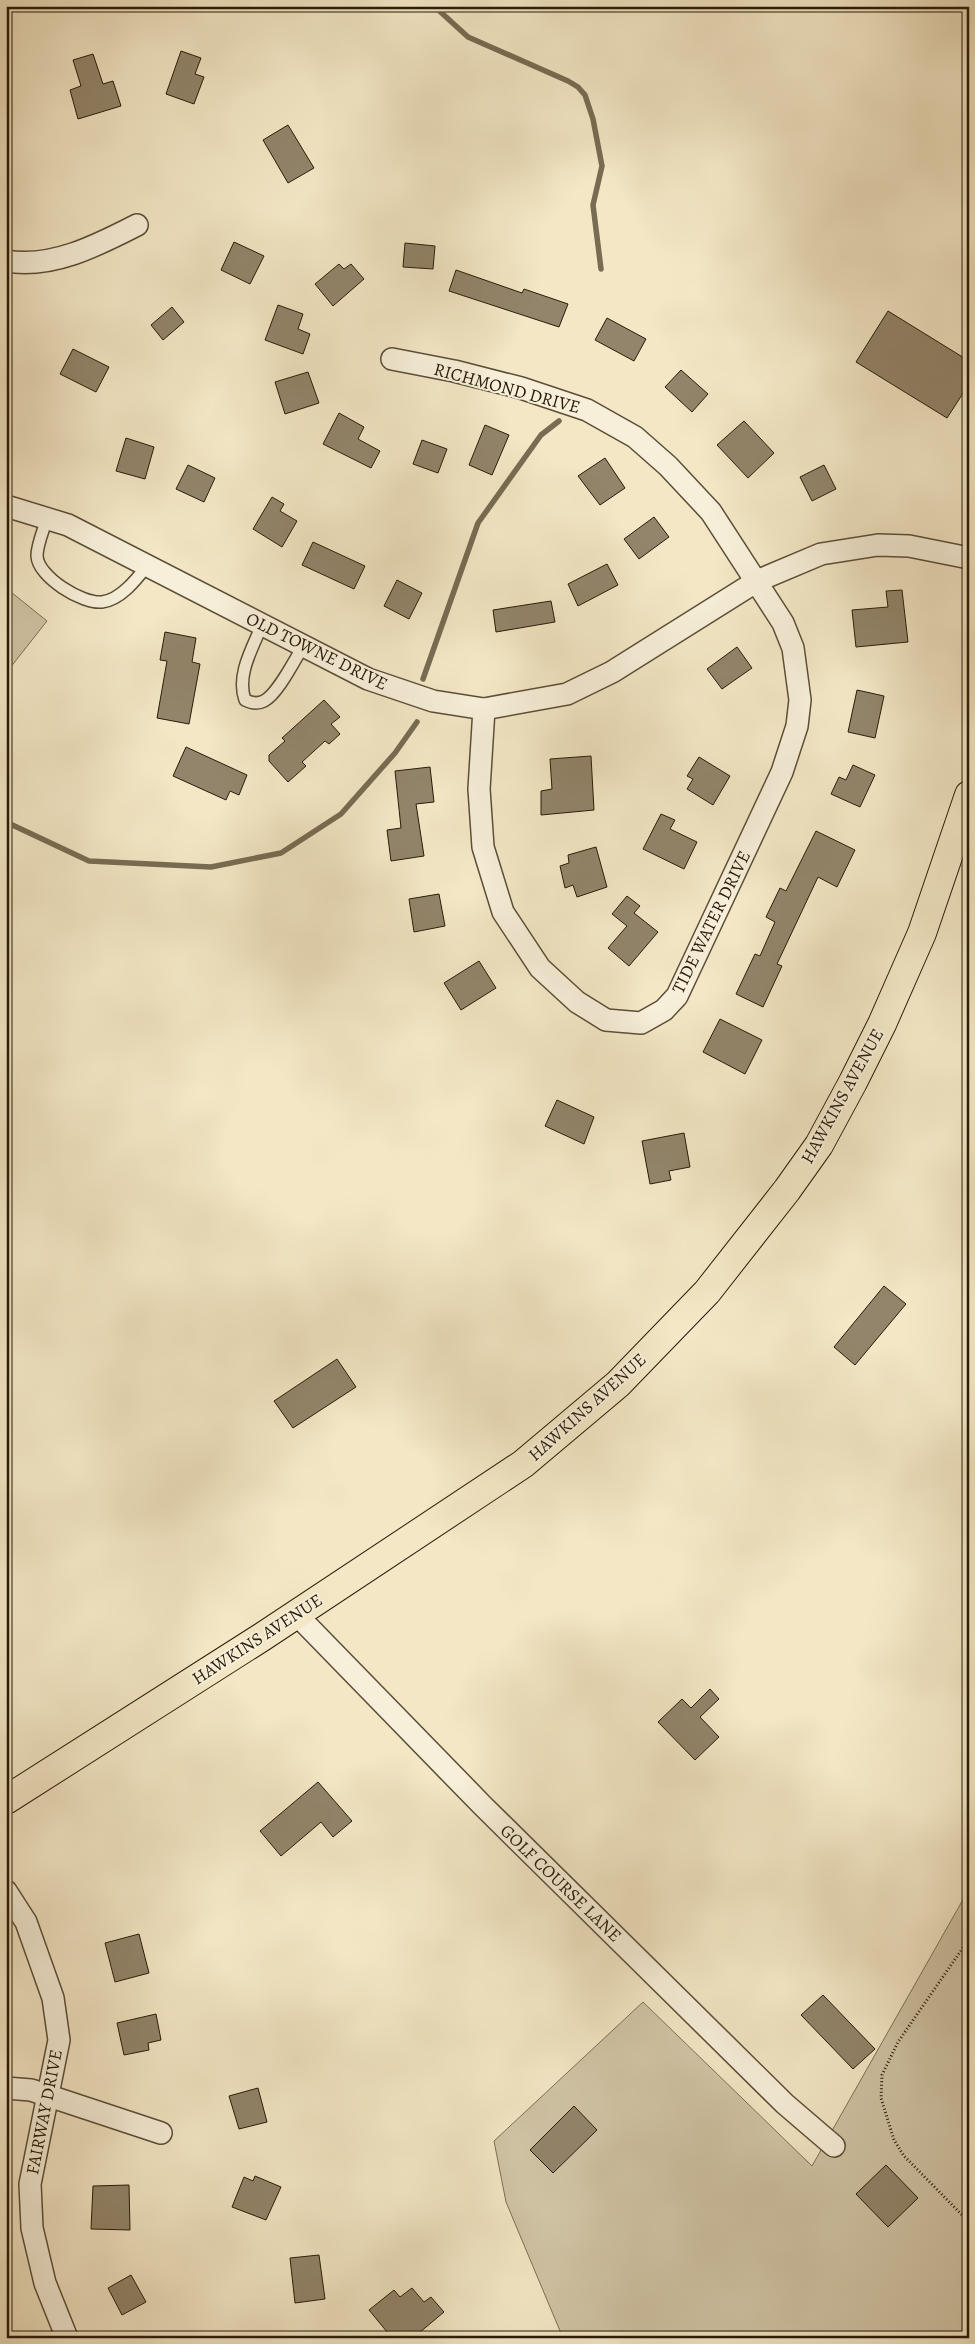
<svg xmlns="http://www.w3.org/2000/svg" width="975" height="2344" viewBox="0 0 975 2344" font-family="Alegreya,serif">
	<rect width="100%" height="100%" fill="#f3e7c5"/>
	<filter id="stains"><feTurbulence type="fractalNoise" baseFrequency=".004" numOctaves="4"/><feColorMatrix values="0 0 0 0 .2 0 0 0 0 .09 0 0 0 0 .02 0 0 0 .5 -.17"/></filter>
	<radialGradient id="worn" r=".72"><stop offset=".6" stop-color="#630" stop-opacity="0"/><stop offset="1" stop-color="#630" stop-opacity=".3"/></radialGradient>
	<g fill="#d0c4a5" stroke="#7c7057">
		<path d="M6,588L47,621L6,673Z"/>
		<path d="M969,1889V2338H563L506,2202L494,2141L643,2002L812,2166Z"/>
	</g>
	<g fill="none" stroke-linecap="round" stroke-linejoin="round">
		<g stroke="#786c53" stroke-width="5.5">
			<path d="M434,6L468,37L568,81L578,87L585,95L593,119L602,166L593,205L601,269"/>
			<path d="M423,679L478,523L541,435L559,421"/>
			<path d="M6,822L89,861L211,867L281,853L341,814L395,753L417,722"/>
		</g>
	</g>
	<g fill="#92856b" stroke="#281b09">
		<path d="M181,51L201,58L195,74L204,77L194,104L166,94Z"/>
		<path d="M93,54L103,84L113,81L121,106L78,119L70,90L81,86L73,60Z"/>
		<path d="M288,125L314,168L288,183L263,140Z"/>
		<path d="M234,242L264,256L250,284L221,270Z"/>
		<path d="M405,243L435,246L433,269L403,267Z"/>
		<path d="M339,264L344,269L351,264L364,279L333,306L315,284Z"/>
		<path d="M456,270L522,293L524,289L568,304L559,327L449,291Z"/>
		<path d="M278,305L303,314L298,329L310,334L303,354L265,340Z"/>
		<path d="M172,307L184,322L163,340L151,325Z"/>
		<path d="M888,311L969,361V384L947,418L856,362Z"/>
		<path d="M607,318L646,339L634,361L595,340Z"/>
		<path d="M73,349L109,367L96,392L60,374Z"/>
		<path d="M681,370L708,394L692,412L665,387Z"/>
		<path d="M308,372L319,403L285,414L275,382Z"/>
		<path d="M339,413L364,427L358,439L380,451L371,468L323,444Z"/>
		<path d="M744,421L774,453L748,478L717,445Z"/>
		<path d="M485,425L509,435L492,475L469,465Z"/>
		<path d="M126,438L154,447L145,479L116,471Z"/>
		<path d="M422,440L447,449L438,473L413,464Z"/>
		<path d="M605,458L625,488L600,505L578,476Z"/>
		<path d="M188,465L215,478L204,502L176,489Z"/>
		<path d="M824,465L836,489L812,501L800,477Z"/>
		<path d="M272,497L284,504L280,511L297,521L282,547L253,529Z"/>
		<path d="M654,517L669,537L639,559L624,539Z"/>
		<path d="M313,542L365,566L354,589L302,565Z"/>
		<path d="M607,564L618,585L578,606L568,584Z"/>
		<path d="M397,580L422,593L409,619L384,606Z"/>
		<path d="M902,590L908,642L856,647L852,610L888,607L886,591Z"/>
		<path d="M551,601L555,622L496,632L493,610Z"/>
		<path d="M165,632L196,638L192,662L200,664L189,724L157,718L167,661L160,660Z"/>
		<path d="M737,647L752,668L722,689L707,669Z"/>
		<path d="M857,690L884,696L875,738L848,732Z"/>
		<path d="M324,700L340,717L331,724L340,734L329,744L325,741L302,762L306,766L288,782L269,761V755L285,741L282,738Z"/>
		<path d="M186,747L247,775L239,795L230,791L226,800L173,776Z"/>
		<path d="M591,756L594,810L541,815V791L552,789L550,759Z"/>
		<path d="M699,757L730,776L713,805L687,789L693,779L687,776Z"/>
		<path d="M853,765L875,775L860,807L831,794L839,777L846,780Z"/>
		<path d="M430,767L434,802L416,804L424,856L391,861L387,830L401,828L395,771Z"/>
		<path d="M661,814L675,820L670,829L697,842L684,869L643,849Z"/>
		<path d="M816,831L855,850L837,887L818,877L777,964L782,966L763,1007L736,994L755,954L760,956L775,922L766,917L780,888L786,891Z"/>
		<path d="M596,847L607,887L577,897L573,885L565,888L560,866L569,863L568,855Z"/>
		<path d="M439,894L445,926L414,932L409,899Z"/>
		<path d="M627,896L640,906L634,913L658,932L629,966L608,948L627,926L612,914Z"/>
		<path d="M479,961L496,988L461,1010L444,983Z"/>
		<path d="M720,1019L762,1040L745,1074L703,1052Z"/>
		<path d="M557,1100L594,1117L584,1144L545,1126Z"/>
		<path d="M684,1133L690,1167L669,1171L671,1180L650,1184L642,1141Z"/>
		<path d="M884,1286L906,1304L855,1365L834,1347Z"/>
		<path d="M337,1359L356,1387L293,1428L274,1401Z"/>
		<path d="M710,1689L719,1699L700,1717L719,1737L695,1760L658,1722L682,1699L691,1708Z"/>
		<path d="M318,1782L352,1821L333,1837L321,1822L281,1856L260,1831Z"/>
		<path d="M139,1934L149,1973L115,1982L105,1943Z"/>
		<path d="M823,1995L875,2049L853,2069L801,2015Z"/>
		<path d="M156,2014L161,2040L148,2043L149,2050L124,2055L117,2023Z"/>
		<path d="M258,2088L267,2122L239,2129L229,2096Z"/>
		<path d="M574,2106L597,2130L553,2173L530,2150Z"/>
		<path d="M886,2165L918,2198L888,2227L856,2194Z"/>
		<path d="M255,2176L281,2187L266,2220L232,2207L244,2177L253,2181Z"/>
		<path d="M129,2185L130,2230L91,2229L93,2186Z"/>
		<path d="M319,2255L325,2299L295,2303L290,2258Z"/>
		<path d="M131,2275L146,2302L122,2315L108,2288Z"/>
		<path d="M412,2288L424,2302L431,2297L444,2312L413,2338H392L369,2310L394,2290L400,2297Z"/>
	</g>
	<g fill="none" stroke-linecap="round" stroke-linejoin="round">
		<defs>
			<g id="lane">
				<path d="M47,518C44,529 37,544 37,556C38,577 82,604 102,602C120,600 136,580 146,567"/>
				<path d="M262,625C253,647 236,675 245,700C251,703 258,704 264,701C278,694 295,659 304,645"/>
			</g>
			<g id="street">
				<path d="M6,261C52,269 98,245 137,225"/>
				<path d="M392,359L454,371L521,388L587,410L635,437L668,466L711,512L783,623L793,648L800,700L797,726L782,772L677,996L664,1010L641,1023L606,1020L577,1002L540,968L503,912L483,847L479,789L484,709"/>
				<path d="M6,506L68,525L368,679L433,701L484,709L567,694L612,672L757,581L821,554L878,545L909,546L969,558"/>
				<path d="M295,1613L482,1805L785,2104L834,2146"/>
				<path d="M6,1891L26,1922L53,1998L59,2040L30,2184L32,2228L45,2283L67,2338"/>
				<path d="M6,2088L31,2090L161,2133"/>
			</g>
			<path id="primary" d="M6,1800L262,1637L523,1464L618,1384L707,1292L787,1190L819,1145L853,1082L882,1024L922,933L969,795"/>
		</defs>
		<use href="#lane" stroke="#5b4e38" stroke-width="14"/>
		<use href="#street" stroke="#5b4e38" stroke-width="24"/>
		<use href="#primary" stroke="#281b09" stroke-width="30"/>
		<path stroke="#281b09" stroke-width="3" stroke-dasharray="1 2.5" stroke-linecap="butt" d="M969,1939L898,2042L882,2075L881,2098L894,2140L904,2156L969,2222"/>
		<use href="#lane" stroke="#f7efd9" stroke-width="11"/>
		<use href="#street" stroke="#f7efd9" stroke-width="21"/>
		<use href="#primary" stroke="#f3e7c5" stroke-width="28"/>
	</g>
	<g text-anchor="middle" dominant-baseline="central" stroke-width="4" stroke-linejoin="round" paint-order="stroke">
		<g font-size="18" fill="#281b09" stroke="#f7efd9">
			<text transform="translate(507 388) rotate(15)">RICHMOND DRIVE</text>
			<text transform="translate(317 651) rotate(26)">OLD TOWNE DRIVE</text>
			<text transform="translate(711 922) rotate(-64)">TIDE WATER DRIVE</text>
			<text transform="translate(842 1096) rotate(-61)">HAWKINS AVENUE</text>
			<text transform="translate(587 1407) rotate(-42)">HAWKINS AVENUE</text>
			<text transform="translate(257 1639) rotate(-33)">HAWKINS AVENUE</text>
			<text transform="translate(561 1883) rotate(44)">GOLF COURSE LANE</text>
			<text transform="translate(44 2112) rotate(-79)">FAIRWAY DRIVE</text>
		</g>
	</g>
	<rect width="975" height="2344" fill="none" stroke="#f3e7c5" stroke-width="25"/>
	<rect x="8" y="8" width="960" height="2329" fill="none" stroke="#281b09" stroke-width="2.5"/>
	<rect x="12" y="12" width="950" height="2319" fill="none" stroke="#281b09"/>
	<rect width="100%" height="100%" filter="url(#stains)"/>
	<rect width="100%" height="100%" fill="url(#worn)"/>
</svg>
